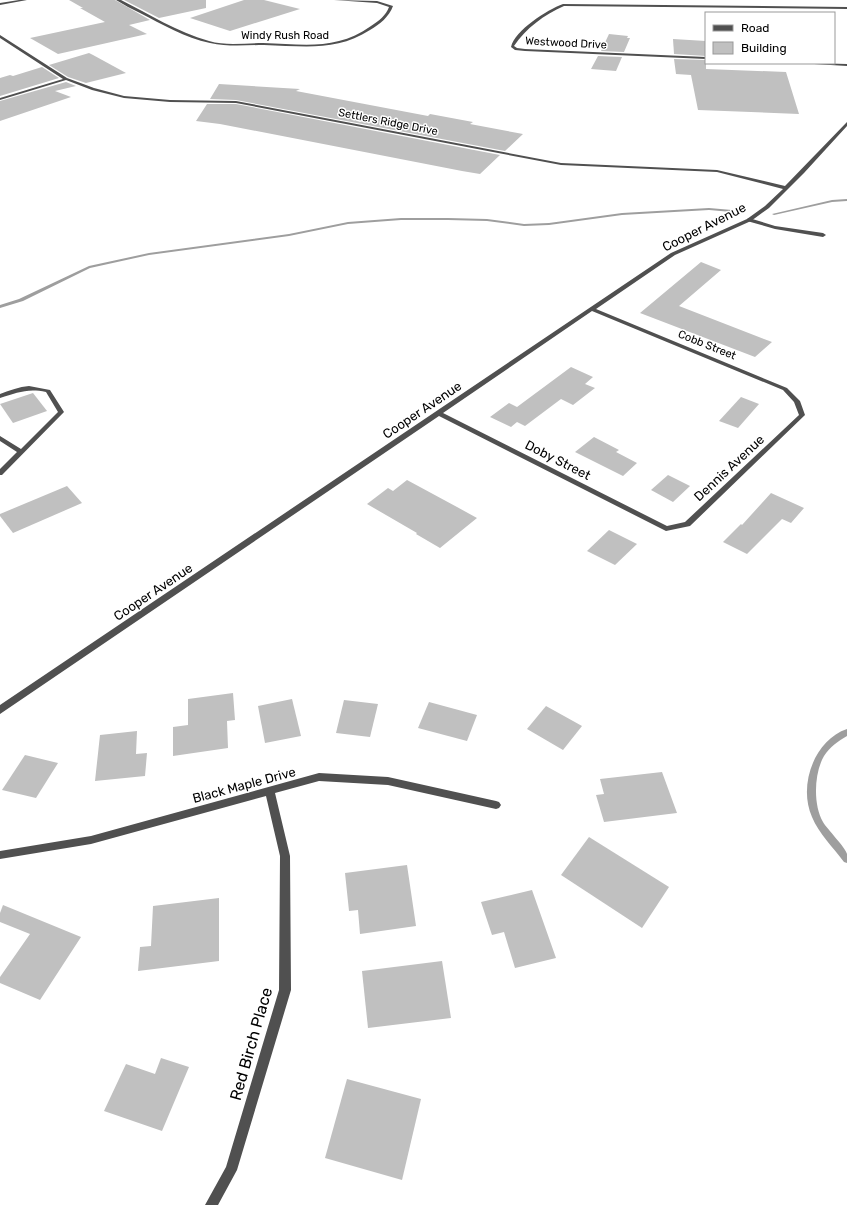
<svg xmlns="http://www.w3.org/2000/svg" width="847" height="1205" viewBox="0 0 847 1205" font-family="Rubik,sans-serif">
	<rect width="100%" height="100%" fill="#fff"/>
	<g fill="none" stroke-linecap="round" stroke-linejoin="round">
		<g fill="#9e9e9e" fill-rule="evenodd">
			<path d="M847,199V201L832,202L774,215L772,214L832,200Z"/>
			<path d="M709,208L732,210L734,211L732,212L709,210L622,215L549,225L524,226L487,221L448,220H401L348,224L289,236L149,255L90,268L23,301L0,308V305L19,299L89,266L149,253L289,234L348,222L401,218H448L487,219L524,224L549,223L622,213Z"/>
			<path d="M847,729V736C838,741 830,747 824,756C814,773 813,805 823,822C827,829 846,848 847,854C847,856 847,860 847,863L844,862C833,847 819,834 812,817C798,786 814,740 847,729Z"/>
		</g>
	</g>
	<g fill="#c0c0c0">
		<path d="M69,0H115L150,20L129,25L147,34L58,54L30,38L105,22L80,8H83Z"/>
		<path d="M124,0H206V8L159,18Z"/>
		<path d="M244,0H264L300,9L230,31L190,18Z"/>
		<path d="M609,34L628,36L627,38H630L624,52L601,51Z"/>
		<path d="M673,39L706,41V56L674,54Z"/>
		<path d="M89,53L93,55L126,73L86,83L68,77L49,65Z"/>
		<path d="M598,56L622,57L616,71L591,69Z"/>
		<path d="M674,59L706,60V69L786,72L799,114L698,110L691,75L676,74Z"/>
		<path d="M42,67L59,78L0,96V78L10,75L13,76Z"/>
		<path d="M66,82L76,86L55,91L71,97L0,121V101Z"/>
		<path d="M219,84L300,89L296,91L428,116L430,114L473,122L470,124L523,134L505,151L236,100L210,99Z"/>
		<path d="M207,104H236L500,155L480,174L462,171L220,124L196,121Z"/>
		<path d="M701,262L721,270L679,306L772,342L755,357L640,313Z"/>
		<path d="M571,367L593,377L585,384L595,388L573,405L561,399L525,426L517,422L511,427L490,417L509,403L517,407Z"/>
		<path d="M33,393L47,411L13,423L0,404Z"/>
		<path d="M741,397L759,404L738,428L719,421Z"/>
		<path d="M594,437L619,450L616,452L637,463L623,476L575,452Z"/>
		<path d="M668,475L690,486L673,502L651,490Z"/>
		<path d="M407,480L457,507L477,518L440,548L416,534L417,533L367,504L388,488L393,491Z"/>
		<path d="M67,486L82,503L13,533L0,516V514Z"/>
		<path d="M771,493L804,508L791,523L782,519L747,554L723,542L741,524L742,525Z"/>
		<path d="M609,530L637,544L615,565L587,551Z"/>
		<path d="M233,693L235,720L227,721L228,748L173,756V727L188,725V699Z"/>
		<path d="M292,699L301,736L265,743L258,706Z"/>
		<path d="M344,700L378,704L370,737L336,733Z"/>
		<path d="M429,702L477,715L467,741L418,728Z"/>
		<path d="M546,706L582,726L563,750L527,729Z"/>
		<path d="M137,731L136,754L147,753L145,776L95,781L100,735Z"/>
		<path d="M25,755L58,763L36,798L2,790Z"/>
		<path d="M662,772L677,813L604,822L596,795L604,794L600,779Z"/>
		<path d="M589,837L669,887L642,928L561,875Z"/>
		<path d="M407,865L416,926L360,934L358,910L349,911L345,873Z"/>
		<path d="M532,890L556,958L515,968L504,932L492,935L481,902Z"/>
		<path d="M219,898V961L138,971L140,947L151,946L153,906Z"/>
		<path d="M3,905L81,937L40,1000L0,983V977L30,934L0,922V913Z"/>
		<path d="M442,961L451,1018L368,1028L362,971Z"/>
		<path d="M161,1058L189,1067L162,1131L104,1111L126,1064L155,1074Z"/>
		<path d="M347,1079L421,1099L402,1180L325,1158Z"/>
	</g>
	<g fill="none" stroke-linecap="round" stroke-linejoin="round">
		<g fill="#505050" fill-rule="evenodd">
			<path d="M749,218L775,226L823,233L826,235L823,237L775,229L747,221V219Z"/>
			<path d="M29,386L50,390L64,412L2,475H0V469L17,452L0,441V436L21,449L58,412L46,392C27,388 17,393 0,398V394C10,390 19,387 29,386Z"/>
		</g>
		<g fill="#505050" fill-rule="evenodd">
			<path d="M19,0H27L0,5V3Z"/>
			<path d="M116,0H121C149,14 177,32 209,41C226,46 245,43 263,43C303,44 336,51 371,26C379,21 386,15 389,7L377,3L334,0L377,1L393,6C389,17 380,24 370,30C336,52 303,46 264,45C246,45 228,47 210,43C185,38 162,24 140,13C132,9 124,5 116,0Z"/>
			<path d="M563,4L847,7V9L564,6C544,15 526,28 514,46L517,48L525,49L706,57V59L525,51L515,50L511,47C515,30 547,10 563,4Z"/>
			<path d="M0,35L67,78L94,88L124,96L170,100L236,101L561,163L717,170L785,186L847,122V126L804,173L769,208L751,221L675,255L596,309L787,388L800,401L805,415L690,526L666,531L439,416L0,714V705L671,253L747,219L765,206L783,189L717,172L561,165L236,103L170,102L124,98L92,90L66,80L0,100V98L63,79L0,38ZM592,311L783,390L794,402L799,415L685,522L667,526L443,413Z"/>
			<path d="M812,63L847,64V66L814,64Z"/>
			<path d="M319,773L388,777L496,801L499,802L501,805L499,808L496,809L388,785L319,781L275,793L290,856L291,990L237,1170L218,1205H205L226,1167L279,990L280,856L266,796L91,844L0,859V851L91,836Z"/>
		</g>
	</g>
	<g text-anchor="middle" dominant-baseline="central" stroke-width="3" stroke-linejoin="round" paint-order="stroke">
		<g font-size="11" fill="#000" stroke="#fff">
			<text x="285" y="35">Windy Rush Road</text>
			<text transform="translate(566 43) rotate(3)">Westwood Drive</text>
			<text transform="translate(388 122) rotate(11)">Settlers Ridge Drive</text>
			<text transform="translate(707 345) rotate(22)">Cobb Street</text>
		</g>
		<g font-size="13" fill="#000" stroke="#fff">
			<text transform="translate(704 227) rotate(-27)">Cooper Avenue</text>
			<text transform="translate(422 410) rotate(-34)">Cooper Avenue</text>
			<text transform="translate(558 460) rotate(27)">Doby Street</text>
			<text transform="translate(729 468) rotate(-43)">Dennis Avenue</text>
			<text transform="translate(153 592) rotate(-34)">Cooper Avenue</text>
			<text transform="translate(244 785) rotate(-15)">Black Maple Drive</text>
		</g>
		<g font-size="16" fill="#000" stroke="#fff">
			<text transform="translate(251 1044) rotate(-74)">Red Birch Place</text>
		</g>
	</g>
	<rect x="705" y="12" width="130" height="52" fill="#ffffff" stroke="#999999"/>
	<rect x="713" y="25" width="20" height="6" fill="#505050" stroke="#999999"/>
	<text x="741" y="32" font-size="12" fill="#000000">Road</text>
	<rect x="713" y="42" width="20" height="12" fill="#c0c0c0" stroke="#999999"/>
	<text x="741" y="52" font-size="12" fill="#000000">Building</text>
</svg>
